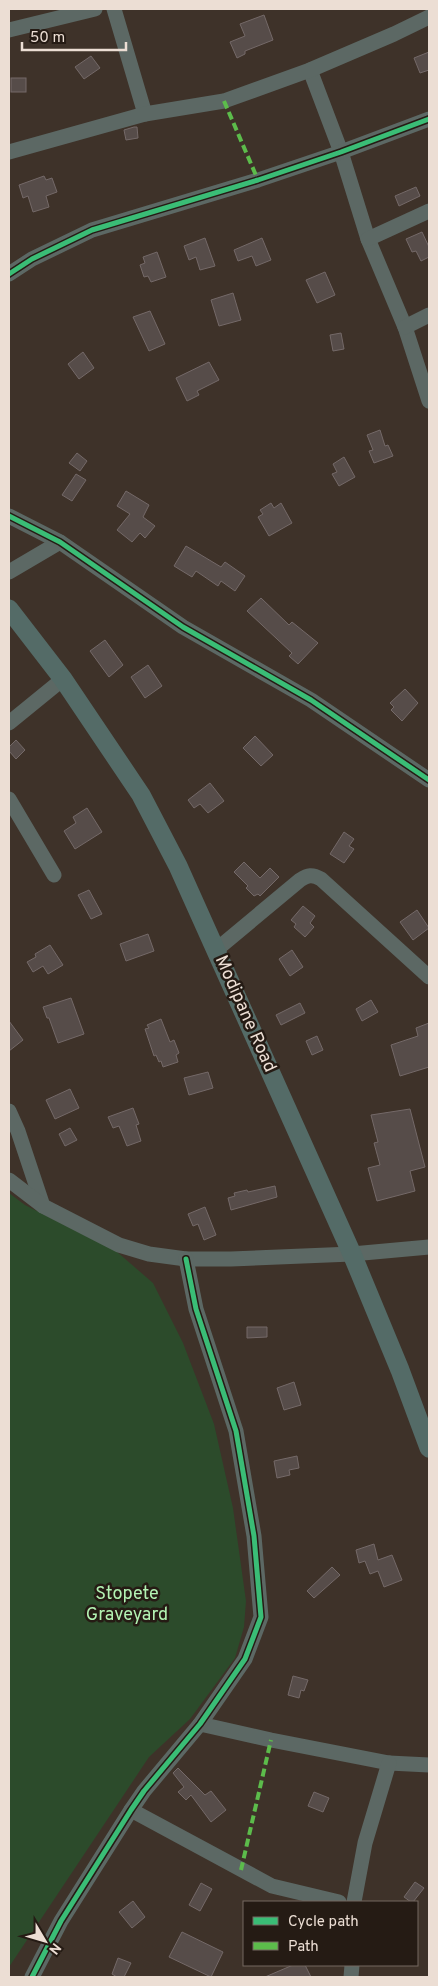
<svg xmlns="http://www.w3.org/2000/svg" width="438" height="1986" viewBox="0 0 438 1986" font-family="Overpass,sans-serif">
	<rect width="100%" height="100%" fill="#3e3229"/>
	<path fill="#2c4b2b" d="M9,1193L25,1205L116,1251L153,1283L183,1343L214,1424L233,1508L246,1601L244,1627L235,1658L190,1719L149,1757L9,1967Z"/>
	<g fill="#564c49" stroke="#746968">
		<path d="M264,15L273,40L245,51V54L237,58L230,42L245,36L240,24Z"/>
		<path d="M429,52V70L420,73L414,58Z"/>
		<path d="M91,56L100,68L84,79L75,67Z"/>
		<rect x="11" y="78" width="15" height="14"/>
		<path d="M134,127H137L138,138L126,140L124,130Z"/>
		<path d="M44,176L46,180L52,178L57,192L46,196L49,207L33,212L28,196L23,198L19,185Z"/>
		<path d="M416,187L420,196L399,206L395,196Z"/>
		<path d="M422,232L429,247V257L421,261L416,251L412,252L406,239Z"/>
		<path d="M205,238L215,266L200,270L196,257L189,260L184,246Z"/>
		<path d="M262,238L271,260L256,266L252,256L238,261L234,250Z"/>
		<path d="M157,252L166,277L151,282L148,276L144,277L140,265L145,263L143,257Z"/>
		<path d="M325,272L335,295L317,303L306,280Z"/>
		<path d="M233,293L241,320L219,326L211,300Z"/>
		<path d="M150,311L165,344L149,351L133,317Z"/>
		<path d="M341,333L344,349L333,351L330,335Z"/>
		<path d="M83,352L94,368L79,379L68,364Z"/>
		<path d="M209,362L219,380L197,391L199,395L187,401L176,378Z"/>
		<path d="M380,430L385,446L388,445L393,456L374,463L369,451L373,450L367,435Z"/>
		<path d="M77,453L87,461L80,471L69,463Z"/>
		<path d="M344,457L355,477L339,486L332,474L337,472L333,464Z"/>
		<path d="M76,474L86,480L72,501L62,495Z"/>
		<path d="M126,491L149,505L143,517L155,526L145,538L140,533L132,542L117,530L130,514L117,506Z"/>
		<path d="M271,503L274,508L281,503L292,523L269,536L258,517L263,514L260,510Z"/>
		<path d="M186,546L221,567L225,562L245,576L235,591L221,581L218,586L196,571L192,577L174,566Z"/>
		<path d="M261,598L289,625L292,622L318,643L298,664L289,656L292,653L247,611Z"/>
		<path d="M105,640L123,665L109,677L90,651Z"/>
		<path d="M148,665L162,686L145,698L131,677Z"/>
		<path d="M405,689L418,703L402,721L391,710L394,707L390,703Z"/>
		<path d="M255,736L273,755L261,766L243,748Z"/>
		<path d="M16,740L25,750L16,759L9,751V747Z"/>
		<path d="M210,783L224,801L208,813L200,804L194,808L188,800Z"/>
		<path d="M87,808L102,832L75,849L64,831L76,823L73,817Z"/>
		<path d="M344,832L354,839L349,846L354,849L344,863L330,854Z"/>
		<path d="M244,862L260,878L270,868L279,877L260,896L258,894L254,896L246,888L248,886L234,872Z"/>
		<path d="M89,890L102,914L91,919L78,895Z"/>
		<path d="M303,906L315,916L310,923L314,927L305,937L294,927L296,924L291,920Z"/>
		<path d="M417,910L429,928L413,940L400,922Z"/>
		<path d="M148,934L154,951L126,961L120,944Z"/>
		<path d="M50,945L63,965L48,974L43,966L33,972L27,962L36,957L35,954Z"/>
		<path d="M292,950L303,967L290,976L279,959Z"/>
		<path d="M71,998L84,1034L58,1043L49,1018H47L43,1007Z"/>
		<path d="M371,1000L378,1012L362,1021L356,1009Z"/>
		<path d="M300,1003L305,1013L281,1025L276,1015Z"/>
		<path d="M161,1019L170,1042L174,1040L179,1053L176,1055L178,1062L163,1067L161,1061L159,1062L156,1055L154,1056L145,1029L149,1028L147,1025Z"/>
		<path d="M9,1021L23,1040L9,1051Z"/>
		<path d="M429,1023V1067L400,1076L391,1045L418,1036L416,1028Z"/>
		<path d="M317,1036L323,1050L312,1055L306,1041Z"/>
		<path d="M208,1072L213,1088L189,1095L184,1078Z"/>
		<path d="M70,1089L79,1108L55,1119L46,1100Z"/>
		<path d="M133,1108L139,1124L136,1125L141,1141L127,1146L119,1126L113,1128L108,1117Z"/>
		<path d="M410,1109L425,1167L410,1171L415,1191L377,1201L368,1168L380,1165L374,1143L378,1142L371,1115Z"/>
		<path d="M70,1128L77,1140L65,1146L59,1134Z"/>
		<path d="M275,1186L277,1197L231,1210L228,1198L235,1196L234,1193L247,1190L248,1192Z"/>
		<path d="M205,1207L216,1235L204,1240L198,1224L193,1226L188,1214Z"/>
		<path d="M247,1327H267V1337L247,1338Z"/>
		<path d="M294,1382L301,1405L284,1410L277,1388Z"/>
		<path d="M297,1456L299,1468L289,1470L290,1475L277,1478L274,1461Z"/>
		<path d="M374,1544L378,1560L392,1555L402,1580L384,1587L378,1571L370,1574L365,1561L359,1563L356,1550Z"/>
		<path d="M332,1567L340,1575L314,1598L307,1591Z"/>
		<path d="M293,1676L308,1680L304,1691L301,1690L299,1698L288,1695Z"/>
		<path d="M178,1768L205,1795L211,1791L226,1810L211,1822L191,1795L186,1800L178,1792L184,1787L173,1773Z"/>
		<path d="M314,1792L329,1798L323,1812L308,1806Z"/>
		<path d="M415,1882L424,1888L413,1902H411L404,1897Z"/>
		<path d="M201,1883L212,1889L200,1911L189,1905Z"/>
		<path d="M133,1901L145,1917L132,1928L119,1912Z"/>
		<path d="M182,1932L223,1952L211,1977L169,1957Z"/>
		<path d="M118,1958L131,1963L124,1977H117L112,1974Z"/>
		<path d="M293,1965H305L311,1977H265Z"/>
	</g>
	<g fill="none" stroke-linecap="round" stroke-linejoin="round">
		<g stroke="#5c6864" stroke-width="15">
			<path d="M114,9L145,114"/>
			<path d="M9,30L95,9"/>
			<path d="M310,70L341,152L368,239L405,327L429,401"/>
			<path d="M9,152L145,114L224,101L310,70L394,34L429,17"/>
			<path d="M368,239L429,211"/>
			<path d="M9,274L32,259L92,230L258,180L341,152L429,119"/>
			<path d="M405,327L429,315"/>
			<path d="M9,516L60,542L183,627L311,700L429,780"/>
			<path d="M9,572L60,542"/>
			<path d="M9,723L63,679"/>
			<path d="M9,799L54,875"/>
			<path d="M216,950L300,880C308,875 312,874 321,879L429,977"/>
			<path d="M9,1111L18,1131L43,1206"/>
			<path d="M9,1180L43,1206L119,1245L149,1254L186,1259H231L352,1254L429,1247"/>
			<path d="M200,1724L271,1740L389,1763L429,1765"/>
			<path d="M131,1810L272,1886L339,1902"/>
			<path d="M354,1902L365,1843L389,1763"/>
			<path d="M32,1977L61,1921L131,1810L144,1791L200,1724L245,1659L261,1617L254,1536L236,1431L196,1309L186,1259"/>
			<path d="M351,1977L352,1965"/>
		</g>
		<path stroke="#546b67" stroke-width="19" d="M9,609L63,679L141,795L178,866L352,1254L400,1370L429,1448"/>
		<g stroke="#5cbc4b" stroke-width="4" stroke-dasharray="8 4" stroke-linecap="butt">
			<path d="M224,101L258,180"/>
			<path d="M241,1870L271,1740"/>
		</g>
		<defs>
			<g id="cycleway">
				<path d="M9,274L32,259L92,230L258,180L341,152L429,119"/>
				<path d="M9,516L60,542L183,627L311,700L429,780"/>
				<path d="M32,1977L61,1921L131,1810L144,1791L200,1724L245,1659L261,1617L254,1536L236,1431L196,1309L186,1259"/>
			</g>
		</defs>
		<use href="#cycleway" stroke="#251b14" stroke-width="8"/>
		<use href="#cycleway" stroke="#3abd76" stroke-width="5"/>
	</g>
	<g text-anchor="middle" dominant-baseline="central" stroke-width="5" stroke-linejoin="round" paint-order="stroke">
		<g font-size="18" fill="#ecded4" stroke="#251b14">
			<text transform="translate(245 1014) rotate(66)">Modipane Road</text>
		</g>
		<g font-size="18" fill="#b3f3b3" stroke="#251b14">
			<text x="127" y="1594">Stopete<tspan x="127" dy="21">Graveyard</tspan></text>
		</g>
	</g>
	<rect width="438" height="1986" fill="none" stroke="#ecded4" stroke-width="20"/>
	<rect x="243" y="1901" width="175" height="65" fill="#251b14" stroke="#756961"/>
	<rect x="253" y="1917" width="25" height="8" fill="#3abd76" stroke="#756961"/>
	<text x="288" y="1926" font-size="15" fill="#ecded4">Cycle path</text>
	<rect x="253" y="1942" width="25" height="8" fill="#5cbc4b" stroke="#756961"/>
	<text x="288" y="1951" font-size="15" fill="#ecded4">Path</text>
	<g transform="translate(45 1941) rotate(128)" stroke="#251b14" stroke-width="4" paint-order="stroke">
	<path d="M0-4L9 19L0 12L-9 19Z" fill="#ecded4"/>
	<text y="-8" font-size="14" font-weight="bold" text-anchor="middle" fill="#ecded4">N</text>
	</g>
	<path d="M22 42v8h104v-8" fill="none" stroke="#ecded4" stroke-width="2.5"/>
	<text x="30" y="42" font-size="15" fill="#ecded4" stroke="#251b14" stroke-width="4" paint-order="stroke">50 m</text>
</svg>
